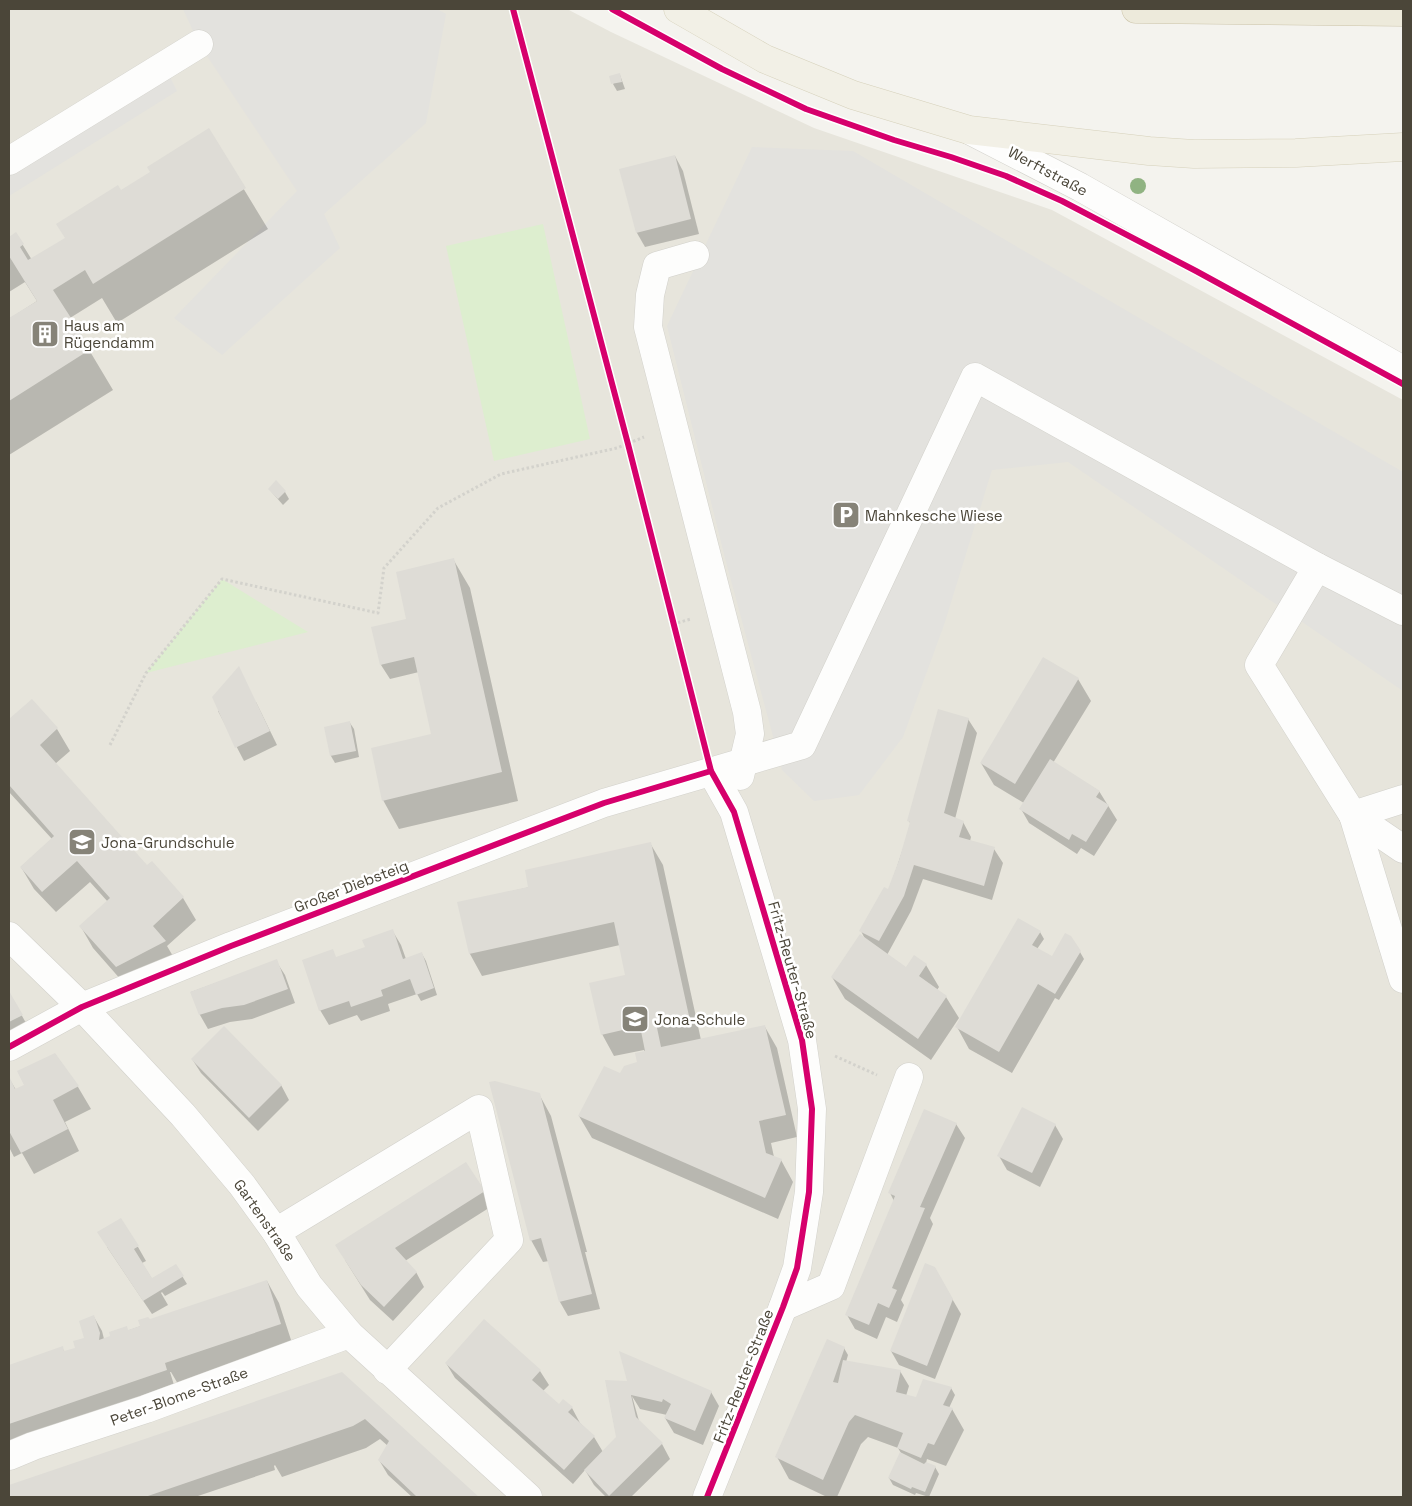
<svg xmlns="http://www.w3.org/2000/svg" width="1412" height="1506" viewBox="0 0 1412 1506" font-family="'Space Grotesk',sans-serif">
	<rect width="100%" height="100%" fill="#f4f3ee"/>
	<path fill="#e7e5dc" d="M9,9H567L611,32L814,128L1052,210L1403,400V1497H9Z"/>
	<g fill="#ddeecf">
		<path d="M543,224L590,439L494,461L446,246Z"/>
		<path d="M222,579L308,632L146,673Z"/>
	</g>
	<g fill="#e3e2de">
		<path d="M183,9H437L446,14L426,123L324,214L340,248L222,355L174,318L297,191L199,44Z"/>
		<path d="M169,75L177,91L9,196V173Z"/>
		<path d="M752,147L853,151L1403,472V691L1068,462L992,470L944,625L903,737L859,795L814,801L782,770L725,558L667,326Z"/>
	</g>
	<g fill="#0003">
		<path d="M620,75L625,89L617,91L613,84Z"/>
		<path d="M208,130L268,229L117,323L102,298L70,318L113,390L9,455V319L37,301L25,282L9,292V238L16,234L32,260L66,239L121,192L151,173Z"/>
		<path d="M675,156L683,171L699,234L645,247L637,233L621,170Z"/>
		<path d="M269,489L285,492L289,499L283,505Z"/>
		<path d="M453,559L470,588L518,801L399,829L383,800L433,735L419,672L390,679L381,665Z"/>
		<path d="M1078,679L1091,701L1053,763L1099,791L1117,820L1094,856L1081,848L1077,854L1029,823L1021,809L1024,803L994,785L981,763Z"/>
		<path d="M32,701L57,729L70,751L55,764L146,867L152,863L183,898L196,920L167,946L177,963L129,989L93,948L81,927L108,902L90,882L56,912L34,889L21,867L52,839L9,792V722Z"/>
		<path d="M256,702L277,745L244,761L218,711Z"/>
		<path d="M968,719L977,733L955,819L963,822L971,837L970,841L994,849L1003,863L992,900L923,879L911,911L887,955L906,968L914,957L926,965L939,987L937,990L946,997L959,1018L931,1060L845,999L832,977L865,939L861,931L889,891L911,824L908,820Z"/>
		<path d="M350,723L354,729L359,757L335,763L331,756L325,728Z"/>
		<path d="M650,843L663,865L701,1040L765,1027L777,1048L797,1137L771,1143L774,1157L781,1160L793,1182L778,1219L592,1138L579,1116L620,1075L639,1063L645,1052L644,1050L614,1056L602,1034L627,976L620,945L482,976L470,954L459,903L530,887Z"/>
		<path d="M392,930L401,945L406,959L422,954L426,961L437,995L421,1001L417,994L388,1004L390,1011L361,1021L357,1015L329,1025L320,1010L337,958L366,948Z"/>
		<path d="M1040,932L1044,939L1037,949L1053,959L1080,952L1084,959L1059,1000L1055,998L1012,1073L969,1049L957,1027Z"/>
		<path d="M276,961L285,975L295,1003L252,1019L230,1022L208,1029L200,1015L191,992Z"/>
		<path d="M9,993L30,1030L9,1041Z"/>
		<path d="M55,1054L78,1087L91,1109L65,1122L79,1151L34,1174L22,1153L14,1157L9,1147V1078L16,1090L26,1085Z"/>
		<path d="M192,1059L281,1085L289,1100L258,1131L201,1073Z"/>
		<path d="M539,1094L551,1116L587,1252H585L600,1309L568,1316L560,1302L549,1261L543,1262L531,1240Z"/>
		<path d="M956,1124L965,1138L930,1218L933,1224L901,1300L904,1305L897,1322L886,1317L877,1339L855,1329L847,1315L894,1201L890,1193Z"/>
		<path d="M1055,1125L1063,1139L1040,1187L1007,1170L999,1156Z"/>
		<path d="M466,1164L492,1206L405,1261L416,1272L424,1287L393,1321L370,1300L345,1260Z"/>
		<path d="M107,1247H138L146,1261L142,1263L152,1279L176,1266L187,1284L165,1296L162,1292L161,1293L168,1305L152,1314Z"/>
		<path d="M934,1268L961,1314L935,1379L899,1365L891,1351Z"/>
		<path d="M267,1281L279,1303L293,1346L178,1384L171,1372H170L174,1385L9,1441V1366L62,1348L65,1352L77,1349L86,1338L94,1317L102,1331L104,1339L141,1326L149,1321Z"/>
		<path d="M844,1348L848,1355L846,1362L900,1371L909,1386L906,1396L919,1400L951,1388L955,1395L949,1408L952,1409L964,1430L946,1466L927,1459L926,1463L935,1467L939,1474L929,1497L916,1493L915,1495L893,1485L889,1478L901,1453L898,1448L868,1437L861,1444L837,1497H827L789,1479L777,1457Z"/>
		<path d="M446,1363L540,1371L549,1385L543,1391L559,1405L572,1408L580,1423L594,1437L603,1452L617,1438L606,1382L711,1392L719,1406L703,1445L674,1433L665,1418L667,1415L640,1409L632,1396L639,1421L662,1444L670,1459L631,1497H606L594,1485L585,1470L573,1484L455,1378Z"/>
		<path d="M341,1374L477,1497H412L388,1475L379,1460L388,1446L380,1439L366,1448L282,1477L275,1465L274,1466L275,1470L195,1497H9V1487Z"/>
	</g>
	<g fill="#dedcd6">
		<path d="M620,73L622,82L611,84L609,76Z"/>
		<path d="M209,128L246,188L93,284L85,270L53,290L91,349L9,401V318L37,301L9,256V237L16,232L24,244L20,247L28,260L65,238L56,224L118,185L121,190L150,172L147,167Z"/>
		<path d="M675,155L691,219L636,233L619,169Z"/>
		<path d="M276,480L286,491L278,499L268,489Z"/>
		<path d="M454,558L502,772L382,801L371,748L431,734L414,657L380,665L371,627L406,619L396,572Z"/>
		<path d="M1043,657L1079,678L1015,784L980,763Z"/>
		<path d="M239,666L270,731L235,748L212,697Z"/>
		<path d="M32,699L58,728L40,745L147,865L152,861L184,897L153,926L166,941L116,967L79,926L110,898L77,861L42,892L20,867L54,836L9,785V719Z"/>
		<path d="M938,709L969,718L944,813L964,821L959,837L995,847L984,886L914,865L904,896L879,941L859,931L884,887L888,889L899,860L910,822L907,821Z"/>
		<path d="M350,721L356,751L330,756L324,727Z"/>
		<path d="M1050,759L1100,791L1096,797L1109,805L1086,842L1072,834L1069,840L1019,809Z"/>
		<path d="M651,842L689,1016L656,1023L661,1047L765,1025L786,1115L759,1121L766,1153L782,1159L765,1198L578,1116L604,1066L620,1073L624,1066L637,1062L635,1053L645,1051L640,1026L601,1035L589,983L625,975L614,922L469,954L457,902L528,887L525,870Z"/>
		<path d="M1018,918L1041,931L1032,945L1052,956L1065,933L1071,936L1081,951L1055,994L1038,984L999,1052L955,1027Z"/>
		<path d="M393,929L403,959L422,952L434,988L416,995L410,979L381,990L383,996L351,1007L349,1001L319,1011L302,960L333,949L336,957L365,947L362,940Z"/>
		<path d="M860,934L906,967L914,955L927,964L919,976L947,996L918,1039L831,977Z"/>
		<path d="M277,959L288,989L244,1005L222,1008L199,1015L190,992Z"/>
		<path d="M9,991L23,1015L9,1022Z"/>
		<path d="M224,1026L282,1085L249,1118L191,1059Z"/>
		<path d="M55,1053L79,1086L53,1100L68,1129L21,1153L9,1131V1076L15,1089L24,1085L17,1071Z"/>
		<path d="M495,1081L540,1093L592,1294L559,1302L541,1238L530,1241L489,1082Z"/>
		<path d="M1022,1107L1056,1124L1032,1173L997,1156Z"/>
		<path d="M924,1109L957,1123L920,1207L925,1208L892,1288L897,1290L889,1308L878,1303L869,1325L845,1315L895,1196L888,1193Z"/>
		<path d="M466,1162L485,1191L395,1248L417,1272L384,1307L361,1285L335,1245Z"/>
		<path d="M121,1218L139,1246L134,1249L152,1278L176,1264L184,1276L143,1301L97,1232Z"/>
		<path d="M925,1263L935,1267L953,1299L927,1366L890,1351Z"/>
		<path d="M267,1280L281,1324L165,1363L167,1370L9,1424V1365L63,1346L64,1351L75,1348L73,1341L84,1338L79,1321L94,1315L100,1333L99,1340L110,1336L109,1332L127,1326L128,1330L140,1326L138,1320L148,1317L150,1319Z"/>
		<path d="M484,1319L541,1370L532,1380L559,1404L563,1399L573,1407L568,1412L595,1436L564,1470L445,1363Z"/>
		<path d="M827,1339L845,1347L833,1382L838,1383L843,1360L901,1370L896,1392L916,1397L923,1379L952,1387L943,1405L953,1408L934,1445L928,1443L921,1458L897,1448L903,1433L855,1415L849,1422L823,1480L775,1457Z"/>
		<path d="M619,1351L712,1391L695,1431L664,1418L671,1404L663,1399L662,1402L631,1395L636,1417L663,1443L609,1496L584,1470L616,1437L605,1380L627,1381Z"/>
		<path d="M342,1372L479,1497H417L378,1460L389,1441L365,1419L353,1426L145,1497H9V1485Z"/>
		<path d="M900,1452L924,1464L926,1462L936,1466L925,1492L912,1487L911,1489L888,1478Z"/>
	</g>
	<g fill="none" stroke-linecap="round" stroke-linejoin="round">
		<defs>
			<g id="minor">
				<path d="M971,131L1080,187L1403,370"/>
				<path d="M9,161L199,44"/>
				<path d="M695,255L657,266L650,295L648,327L747,712L750,734L740,776"/>
				<path d="M1317,567L1259,665L1353,815L1403,979"/>
				<path d="M1353,815L1403,849"/>
				<path d="M1353,815L1403,799"/>
				<path d="M9,936L82,1007L183,1115L242,1185L276,1232L309,1286L349,1334L528,1497"/>
				<path d="M9,1047L82,1007L231,946L604,803L802,745L975,377L1317,567L1403,611"/>
				<path d="M276,1232L479,1109L509,1240L387,1370"/>
				<path d="M783,1307L831,1286L909,1077"/>
				<path d="M9,1456L33,1446L146,1409L349,1334"/>
				<path d="M707,1497L783,1307L797,1268L809,1192L812,1109L802,1040L734,812L711,771"/>
			</g>
			<path id="major" d="M678,9L765,59L853,95L969,130L1149,151L1194,154L1296,153L1403,147"/>
			<path id="highway" d="M1136,9L1403,12"/>
		</defs>
		<use href="#minor" stroke="#d2d1cb" stroke-width="29"/>
		<use href="#major" stroke="#d6d1bb" stroke-width="29"/>
		<use href="#highway" stroke="#ccc4a9" stroke-width="29"/>
		<g stroke="#d3d2cc" stroke-width="3" stroke-dasharray="2.5 2.5" stroke-linecap="butt">
			<path d="M673,624L691,619"/>
			<path d="M110,745L146,673L222,579L378,613L384,568L438,508L501,474L617,448L644,437"/>
			<path d="M835,1056L877,1075"/>
		</g>
		<use href="#minor" stroke="#fdfdfc" stroke-width="28"/>
		<use href="#major" stroke="#f2f0e6" stroke-width="28"/>
		<use href="#highway" stroke="#edeadb" stroke-width="28"/>
		<defs>
			<g id="cycleway">
				<path d="M513,9L628,444L711,771L734,812L802,1040L812,1109L809,1192L797,1268L783,1307L707,1497"/>
				<path d="M612,9L722,69L806,109L894,140L951,157L1006,176L1062,201L1196,271L1403,384"/>
				<path d="M9,1047L82,1007L231,946L604,803L711,771"/>
			</g>
		</defs>
		<use href="#cycleway" stroke="#fff" stroke-width="9"/>
		<use href="#cycleway" stroke="#d6006c" stroke-width="6"/>
	</g>
	<circle fill="#90b382" cx="1138" cy="186" r="8"/>
	<defs>
		<symbol id="building-square" viewBox="-11 -11 22 22"><rect x="-9" y="-9" width="18" height="18" rx="4" fill="#868378" stroke="#fff"/><path d="M-4-6H4V6H1V3H-1V6H-4ZM-2.5-4.3h1.7v1.8h-1.7ZM.8-4.3h1.7v1.8H.8ZM-2.5-1h1.7V.8h-1.7ZM.8-1h1.7V.8H.8Z" fill="#fff"/></symbol>
		<symbol id="parking-square" viewBox="-11 -11 22 22"><rect x="-9" y="-9" width="18" height="18" rx="4" fill="#868378" stroke="#fff"/><path d="M-3.5-5.5H1a3.5 3.5 0 0 1 0 7H-1V5.5H-3.5ZM-1-3.4V-.6H.8a1.4 1.4 0 0 0 0-2.8Z" fill="#fff"/></symbol>
		<symbol id="school-square" viewBox="-11 -11 22 22"><rect x="-9" y="-9" width="18" height="18" rx="4" fill="#868378" stroke="#fff"/><path d="M0-5L7-2L0 1L-7-2ZM-4 1L0 2.5L4 1V4Q0 6-4 4Z" fill="#fff"/></symbol>
	</defs>
	<g fill-rule="evenodd">
		<use href="#building-square" x="29" y="318" width="32" height="32"/>
		<use href="#parking-square" x="830" y="499" width="32" height="32"/>
		<use href="#school-square" x="66" y="826" width="32" height="32"/>
		<use href="#school-square" x="619" y="1003" width="32" height="32"/>
	</g>
	<g text-anchor="middle" dominant-baseline="central" stroke-width="5" stroke-linejoin="round" paint-order="stroke">
		<g font-size="15" fill="#4b4639" stroke="#fff">
			<text transform="translate(1048 171) rotate(28)">Werftstraße</text>
			<text transform="translate(351 886) rotate(-21)">Großer Diebsteig</text>
			<text transform="translate(793 970) rotate(74)">Fritz-Reuter-Straße</text>
			<text transform="translate(265 1220) rotate(55)">Gartenstraße</text>
			<text transform="translate(743 1376) rotate(-69)">Fritz-Reuter-Straße</text>
			<text transform="translate(179 1396) rotate(-20)">Peter-Blome-Straße</text>
		</g>
		<g font-size="15" fill="#4b4639" stroke="#fff" text-anchor="start">
			<text x="64" y="325">Haus am<tspan x="64" dy="17">Rügendamm</tspan></text>
			<text x="865" y="515">Mahnkesche Wiese</text>
			<text x="101" y="842">Jona-Grundschule</text>
			<text x="654" y="1019">Jona-Schule</text>
		</g>
	</g>
	<rect width="1412" height="1506" fill="none" stroke="#4b4639" stroke-width="20"/>
</svg>
